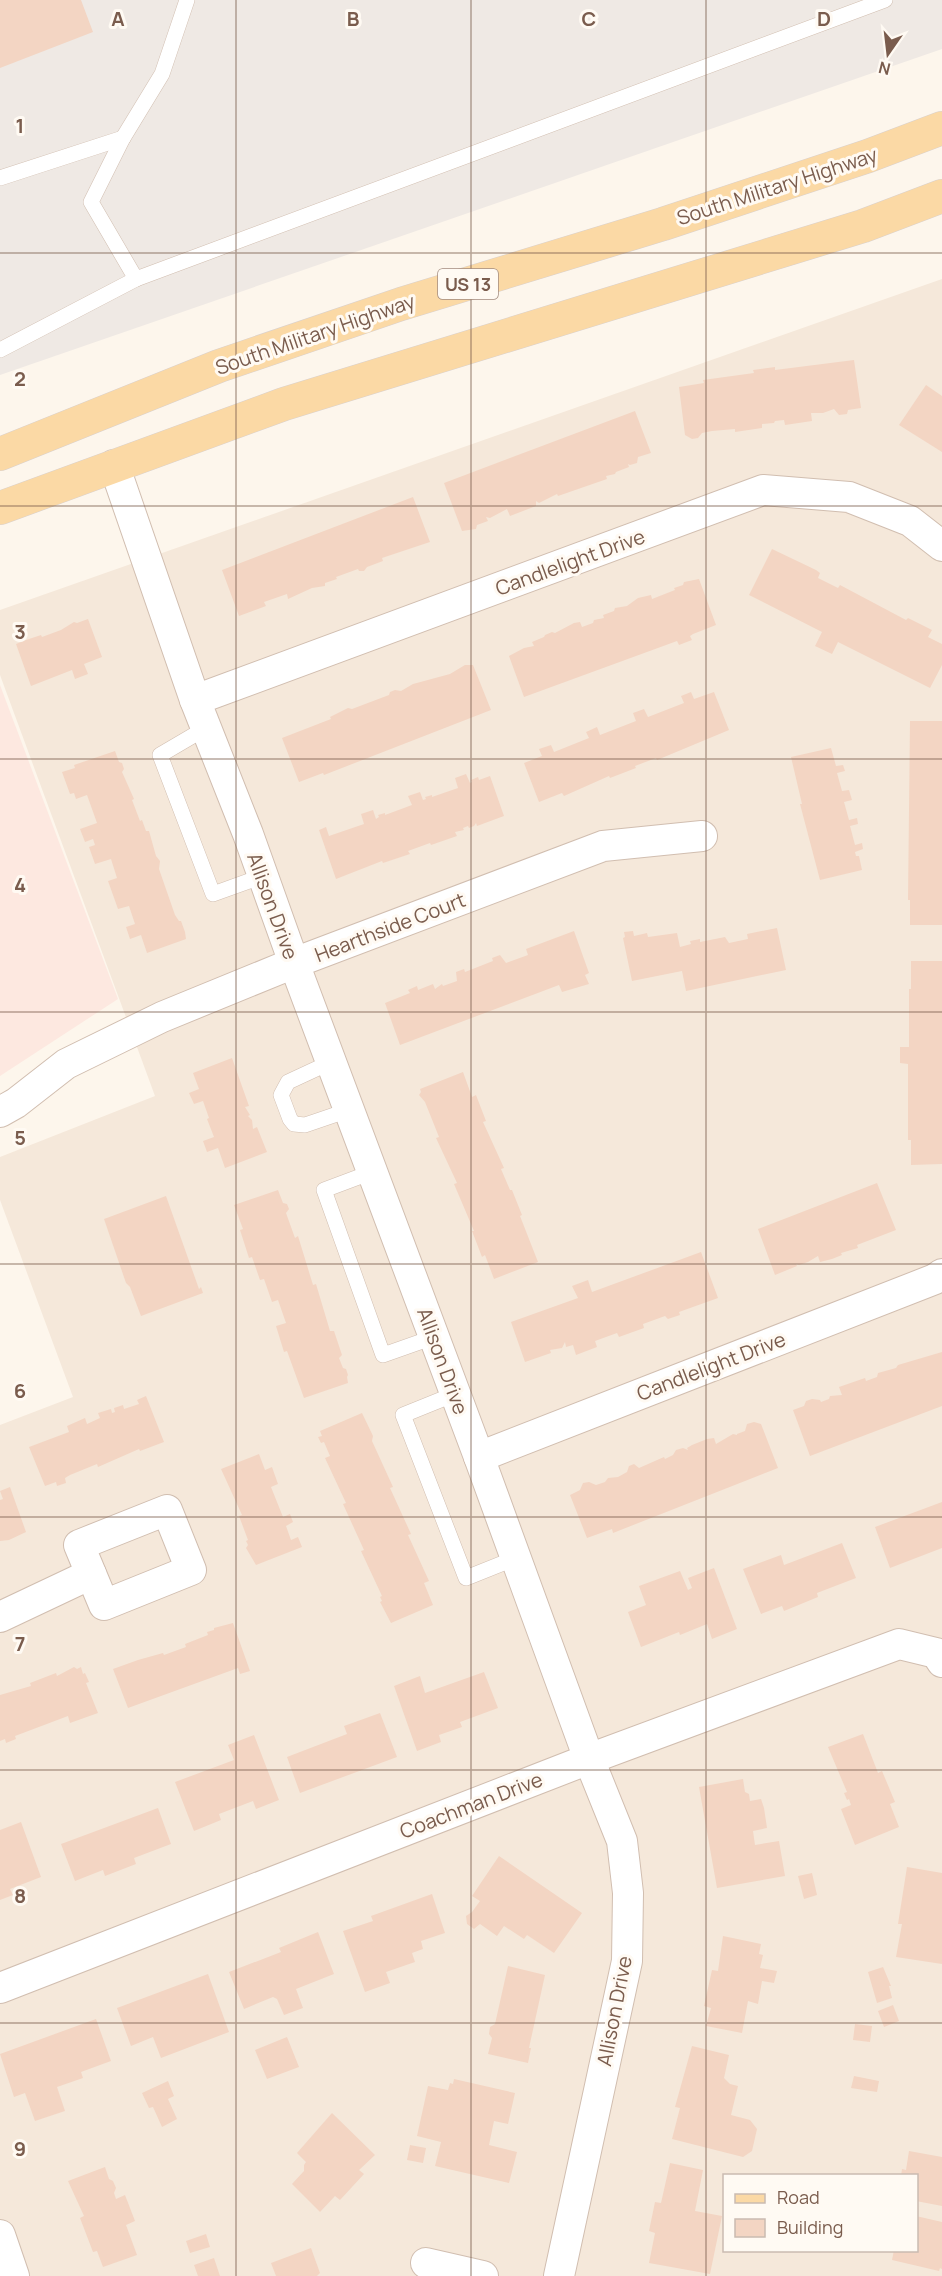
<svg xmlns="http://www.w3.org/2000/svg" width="942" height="2276" viewBox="0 0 942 2276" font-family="Manrope,sans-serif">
	<rect width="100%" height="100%" fill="#fdf6ec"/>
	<path fill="#f5e8da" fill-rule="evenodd" d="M942,279V2276H0V1425L73,1397L0,1200V1157L155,1096L0,675V610ZM724,2176H916V2250H724Z"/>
	<path fill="#fde8e0" d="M0,685L118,999L0,1076Z"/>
	<path fill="#efe9e4" d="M0,0H942V49L0,375Z"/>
	<g fill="#f3d5c3">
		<path d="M0,0H81L93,32L0,68Z"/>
		<path d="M854,360L861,408L848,410L847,414L839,415L834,409L823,413H811L812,421L785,425L784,420L775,421L774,423L762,424V428L735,432V429L712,431L702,433L698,438L692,439L685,435L679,387L704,383L703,380L754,373L753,370L775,367V370Z"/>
		<path d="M926,385L942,396V452L899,425Z"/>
		<path d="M635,411L651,453L638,457L637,463L630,465L628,464L629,467L616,472L615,474L606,476L607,479L558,496L557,494L539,503L536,501V506L510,516L507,509L490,518L486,517L488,521L477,525L476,529L462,531L444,483Z"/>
		<path d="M413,497L430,542L382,558L383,561L367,567L364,571H359L358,569L336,577L337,579L325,583V586L312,588L288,599L287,594L264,602L266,606L239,616L222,570Z"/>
		<path d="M772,549L816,570L820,573L818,578L838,588L840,585L906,620L908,618L932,630L928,637L942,644V665L930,688L838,642L832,654L815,646L822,632L749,595Z"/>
		<path d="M699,579L716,625L693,634L690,636L692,640L679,645L677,641L524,697L509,656L524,648L534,646L532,642L544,637L545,635L552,632L555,633L574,623L580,622L582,627L593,623L594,620L604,618L603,615L614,611L615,608L627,606L638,598L651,595L652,599L675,590L674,588L683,585L684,582Z"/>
		<path d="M88,619L102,657L84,664L88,674L75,679L72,670L31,686L16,644L26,640L41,635L42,637L61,630L74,622L77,623Z"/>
		<path d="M465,665H473L491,710L324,775L323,773L299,782L282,738L331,719L330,717L348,708L352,709L389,695L390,692L395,690L401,691L413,684L450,674Z"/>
		<path d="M691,692L694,699L714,692L729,730L657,760L656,758L635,766L636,768L610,778L609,776L564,796L562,793L539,802L524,763L542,756L539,749L551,745L554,752L589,738L586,732L597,727L600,735L636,721L633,713L644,709L648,717L684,703L681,696Z"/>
		<path d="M910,721H942V925H910V900H908Z"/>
		<path d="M831,748L836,766L843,765L845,771L837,773L842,791L849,790L852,800L844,802L849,820L857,818L858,824L850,826L855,845L862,843L863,849L855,852L856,856H859L862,870L820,880L800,804H802L791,757Z"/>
		<path d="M115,751L119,762L122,763L124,769L122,772L134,799L132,800L140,821L142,820L146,831H149L156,856L160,861L159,869L175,915L179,921H181L185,932L186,939L147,953L141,935L130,939L126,927L135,924L129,906L118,909L108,881L117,878L111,859L95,864L89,847L95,845L93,839L85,842L80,829L97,823L87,795L76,799L74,793L70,794L62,772L75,768L74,765Z"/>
		<path d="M466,774L470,783L472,782L471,780L478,777L479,780L490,776L504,816L477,826L476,823L474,826L469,828L468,826L463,828L464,830L455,832L457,836L431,845L430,843L408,851L410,854L383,863L382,861L336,879L319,830L326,827L329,836L364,824L361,814L373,810L376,819L379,817L378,815L385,813V815L412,805L408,796L420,792L423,800L426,799L425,797L432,795V797L458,788L455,778Z"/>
		<path d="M777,928L786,970L686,991L682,971L632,981L623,938L625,937L624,932L633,931L634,936L647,933L648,937L677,933L680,947L691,944L690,941L700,939V942L725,937L729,943L748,939L747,934Z"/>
		<path d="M574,931L589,973L585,975L589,984L562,992L559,985L400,1045L385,1003L410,993L408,990L417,986L418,990L433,984L435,989L442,984L443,986L457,981L456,972L464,969L465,972L493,961L492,958L500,955L506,963L528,955L526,949Z"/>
		<path d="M911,961H942V1164L911,1165V1140H908V1064L900,1063V1047H909V989H911Z"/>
		<path d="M232,1058L249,1106L245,1107L250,1115L248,1116L252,1120L253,1129L257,1127L267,1152L225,1168L218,1148L207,1152L203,1141L214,1137L207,1119L209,1118L203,1101L194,1104L189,1093L199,1089L193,1073Z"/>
		<path d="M463,1072L472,1097L476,1095L486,1121L483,1122L504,1168L501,1169L510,1190H512L522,1215L520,1216L538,1262L494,1279L485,1255L482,1257L472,1231H474L454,1184L457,1183L436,1138L439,1137L425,1102L419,1095L421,1092L420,1089Z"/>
		<path d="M877,1183L896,1230L857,1245L858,1248L841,1253L842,1255L832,1259L820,1262L818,1256L808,1262L799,1265L796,1264L797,1266L775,1275L758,1229Z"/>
		<path d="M278,1190L283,1203L287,1204L289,1209L286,1213L295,1238L298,1236L313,1285L316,1284L330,1331H334L342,1355L339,1358L343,1368L346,1369L348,1375L347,1377L348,1383L304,1398L287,1351L284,1352L276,1326L286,1323L278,1300L272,1302L264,1279L260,1280L252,1257L249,1258L240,1230L243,1229L234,1205Z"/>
		<path d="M166,1196L199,1289L201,1287L203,1293L141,1316L130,1287L126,1283L104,1219Z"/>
		<path d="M701,1252L718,1298L679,1312L680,1315L668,1319L665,1316L643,1324L644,1328L619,1337L617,1333L595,1341L597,1347L576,1355L573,1345L566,1347L565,1342L562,1348L550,1350L551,1353L525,1362L511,1322L578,1298L572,1286L588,1280L592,1292Z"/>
		<path d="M942,1352V1406L810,1456L793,1410L804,1406L806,1401L812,1399L820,1400L821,1402L829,1399L830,1396L842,1395L839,1387L865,1378L866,1381L877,1377L878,1373L896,1368L898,1365Z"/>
		<path d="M146,1396L164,1442L140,1451L139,1449L98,1467L97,1464L70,1475L65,1478L66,1483L57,1486L56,1482L45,1486L29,1447L69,1432L67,1426L85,1418L87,1424L100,1418L98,1413L111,1409L112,1413L115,1412L114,1408L123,1405L124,1409L139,1404L137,1400Z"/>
		<path d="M362,1413L373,1436L372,1441L393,1487L390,1488L411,1534L408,1535L429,1581L424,1583L433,1605L391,1623L380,1602L382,1601L380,1597L382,1596L361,1551L364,1550L343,1504L346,1503L325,1458L330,1456L324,1442L321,1443L318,1437L322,1436L320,1431Z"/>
		<path d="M754,1422L761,1424L778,1468L613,1533L612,1529L587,1538L570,1495L580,1490L583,1483L589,1482L596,1485L605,1482L608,1478L618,1477L627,1472L629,1466L634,1464L639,1468L664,1457L665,1459L673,1455L676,1450L683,1448L688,1450L687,1448L692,1445L707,1439L714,1438L716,1444L733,1434L737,1435V1434L745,1431L747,1424Z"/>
		<path d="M259,1454L265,1470L272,1467L278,1484L271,1487L283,1517L290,1514L293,1522L286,1526L291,1540L298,1537L302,1547L256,1565L246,1548L248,1545L246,1541L248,1540L239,1516L242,1515L221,1469Z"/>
		<path d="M10,1487L26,1532L9,1540L0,1541V1500L3,1499L0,1491Z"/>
		<path d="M942,1502V1548L890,1568L875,1527Z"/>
		<path d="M842,1543L856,1578L817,1593L818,1597L784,1611L782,1606L761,1614L743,1569L781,1555L784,1565Z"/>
		<path d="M714,1568L737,1629L712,1639L707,1624L680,1635L679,1632L641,1647L628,1612L646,1605L639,1586L680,1571L688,1590L692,1588L688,1578Z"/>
		<path d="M233,1623L250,1671L240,1674L238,1668L128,1708L113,1669L138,1660L163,1653L164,1655L186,1647L185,1644L208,1635L207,1632L214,1630V1628Z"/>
		<path d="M74,1667L77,1669L81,1667L83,1674L85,1673L89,1682L86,1683L98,1713L70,1723L68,1716L15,1736L16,1739L6,1743L5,1739L0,1741V1695L31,1686L30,1683L56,1673L57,1676Z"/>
		<path d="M484,1672L498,1708L460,1722L462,1727L439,1735L441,1742L417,1751L394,1686L420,1676L425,1693Z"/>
		<path d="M380,1713L397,1757L300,1793L287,1757L347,1734L344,1726Z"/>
		<path d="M863,1734L878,1773L882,1771L895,1802L890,1804L899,1827L855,1845L841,1809L851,1805L849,1799L847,1800L844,1793L847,1792L828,1747Z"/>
		<path d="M254,1735L279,1800L256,1809L253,1801L219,1814L221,1820L194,1831L175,1782L234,1760L228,1745Z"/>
		<path d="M743,1779L745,1792L749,1794L750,1801L761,1799L764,1808L767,1828L753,1831L755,1845L779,1841L785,1876L717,1888L699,1787Z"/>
		<path d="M158,1808L171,1844L134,1858L136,1864L105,1876L103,1870L75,1881L61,1844Z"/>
		<path d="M21,1822L41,1877L10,1889L13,1895L0,1900V1830Z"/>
		<path d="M499,1856L582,1913L554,1953L527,1935L524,1939L504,1926L497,1936L480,1924L474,1929L467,1924L466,1916L472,1912L480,1901L472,1896Z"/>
		<path d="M907,1867L942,1873V1964L896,1957L902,1924H898Z"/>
		<path d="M812,1873L817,1895L804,1899L798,1876Z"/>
		<path d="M432,1894L445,1933L421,1941L423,1949L412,1953L415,1962L386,1972L390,1983L365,1992L343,1931L373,1921L371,1916Z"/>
		<path d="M318,1932L334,1974L296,1989L303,2008L284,2015L277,1999L273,1997L244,2009L229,1972L281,1952L279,1948Z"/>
		<path d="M723,1936L761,1944L759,1954L763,1955L760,1968L777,1971L774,1983L762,1981L758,2004L748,2001L742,2033L706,2026L711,2008L704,2006L712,1970L718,1971Z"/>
		<path d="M508,1966L545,1975L529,2048H531L528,2063L488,2054L492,2038L489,2034L490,2027L495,2024Z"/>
		<path d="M883,1967L891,1986H889L892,1998L877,2003L868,1972Z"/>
		<path d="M208,1974L229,2032L161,2058L153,2037L131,2046L117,2008Z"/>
		<path d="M893,2005L899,2021L884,2027L878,2011Z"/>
		<path d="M96,2019L111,2061L81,2072L83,2078L57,2087L65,2111L35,2121L25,2093L14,2097L0,2054Z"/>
		<path d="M855,2024L872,2026L870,2042L853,2040Z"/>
		<path d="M287,2037L299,2067L267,2079L255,2050Z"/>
		<path d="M692,2046L729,2055L724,2078L730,2084L738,2086L731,2115L750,2120L757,2129L752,2151L743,2157L672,2139L680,2108L675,2107Z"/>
		<path d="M854,2076L879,2081L877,2092L851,2088Z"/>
		<path d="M454,2079L515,2093L508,2124L494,2121L489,2145L517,2152L509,2183L435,2166L441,2142L417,2136L428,2086L448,2090L450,2083L453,2084Z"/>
		<path d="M168,2081L174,2096L168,2099L177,2119L162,2127L153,2107L149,2108L142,2093Z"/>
		<path d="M332,2113L375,2155L359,2170L364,2174L340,2200L335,2196L320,2212L292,2184L304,2171V2165L306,2162L297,2153Z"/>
		<path d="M410,2145L426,2148L423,2163L407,2160Z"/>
		<path d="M909,2151L942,2157V2206L916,2201V2176H901L902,2169L906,2170Z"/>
		<path d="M670,2163L703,2170L695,2211L722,2216L710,2274L649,2263L655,2233L649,2231L655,2202L661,2203Z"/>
		<path d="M105,2167L109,2179L113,2181L116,2188L114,2193L116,2199L125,2195L135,2221L126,2225L137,2255L103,2267L97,2251L93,2252L80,2218L84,2216L68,2181Z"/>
		<path d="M916,2216L942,2222V2269L940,2268L939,2271L892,2260L894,2250H916Z"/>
		<path d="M206,2234L210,2247L190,2253L186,2241Z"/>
		<path d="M311,2248L320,2273L317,2276H276L271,2263Z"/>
		<path d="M214,2258L220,2276H198L194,2265Z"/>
	</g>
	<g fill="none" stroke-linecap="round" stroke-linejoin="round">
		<defs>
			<g id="lane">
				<path d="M0,178L123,138"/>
				<path d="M136,279L91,202L123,138L162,74L187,0"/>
				<path d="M0,350L136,279L885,0"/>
				<path d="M206,728L160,755L213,894L263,876"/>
				<path d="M331,1062L288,1082L281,1095L290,1119L294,1124L305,1125L349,1110"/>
				<path d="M372,1172L324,1190L383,1355L434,1337"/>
				<path d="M455,1394L403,1415L466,1578L516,1558"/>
			</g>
			<g id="street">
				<path d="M114,465L195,700L248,834L294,963L479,1457L589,1759L622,1841L628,1893L627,1961L559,2276"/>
				<path d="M195,700L763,490L849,497L910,521L942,546"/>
				<path d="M0,1112L16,1103L66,1064L162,1017L294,963L603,846L702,836"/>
				<path d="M479,1457L935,1279L942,1274"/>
				<path d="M167,1510L191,1570L104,1605L79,1545Z"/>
				<path d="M0,1617L91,1574"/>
				<path d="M0,1988L589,1759L899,1644L936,1653L942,1662"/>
				<path d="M0,2235L14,2276"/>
				<path d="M426,2263L483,2276"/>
			</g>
			<g id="primary">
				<path d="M0,454L219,366L401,304L663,224L868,156L942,128"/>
				<path d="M0,508L284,404L863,226L942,196"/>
			</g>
		</defs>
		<use href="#lane" stroke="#d1beb0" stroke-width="16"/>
		<use href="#street" stroke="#d1beb0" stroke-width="32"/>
		<use href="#primary" stroke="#dad1cd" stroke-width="34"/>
		<use href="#lane" stroke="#fff" stroke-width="15"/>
		<use href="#street" stroke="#fff" stroke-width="30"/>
		<use href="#primary" stroke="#fbd9a5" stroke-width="33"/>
	</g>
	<path fill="none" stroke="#7a5c4d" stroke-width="1.5" stroke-opacity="0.55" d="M236,0V2276M471,0V2276M706,0V2276M0,253H942M0,506H942M0,759H942M0,1012H942M0,1264H942M0,1517H942M0,1770H942M0,2023H942"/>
	<g text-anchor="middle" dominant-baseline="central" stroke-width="6" stroke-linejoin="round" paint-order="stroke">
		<rect fill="#fffaf3" stroke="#a28b7f" stroke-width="1.5" x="438" y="269" width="60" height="30" rx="4.5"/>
		<g font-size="18" font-weight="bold" fill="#7a5c4d">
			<text x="468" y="284">US 13</text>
		</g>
		<g font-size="20" fill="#7a5c4d" stroke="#fffaf3">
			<text transform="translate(777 186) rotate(-18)">South Military Highway</text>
			<text transform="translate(315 334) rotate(-19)">South Military Highway</text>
			<text transform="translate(570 562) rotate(-20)">Candlelight Drive</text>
			<text transform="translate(273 906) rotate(70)">Allison Drive</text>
			<text transform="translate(390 927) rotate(-21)">Hearthside Court</text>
			<text transform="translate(443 1361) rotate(70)">Allison Drive</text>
			<text transform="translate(711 1366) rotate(-21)">Candlelight Drive</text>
			<text transform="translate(471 1805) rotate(-21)">Coachman Drive</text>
			<text transform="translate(614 2011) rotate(-79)">Allison Drive</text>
		</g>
	</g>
	<g font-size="20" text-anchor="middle" font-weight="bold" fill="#7a5c4d" stroke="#fffaf3" stroke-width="6" stroke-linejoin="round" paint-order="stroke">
		<text x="118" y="26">A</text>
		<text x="353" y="26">B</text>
		<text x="589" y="26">C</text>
		<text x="824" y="26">D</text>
		<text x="20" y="133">1</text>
		<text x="20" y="386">2</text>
		<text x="20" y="639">3</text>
		<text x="20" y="892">4</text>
		<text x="20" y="1145">5</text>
		<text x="20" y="1398">6</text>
		<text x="20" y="1651">7</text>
		<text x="20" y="1903">8</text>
		<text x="20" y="2156">9</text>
	</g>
	<rect x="723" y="2174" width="195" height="78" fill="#fffaf3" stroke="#cabbb1" stroke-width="1.5"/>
	<rect x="735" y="2194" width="30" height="9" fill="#fbd9a5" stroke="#cabbb1" stroke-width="1.5"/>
	<text x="777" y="2204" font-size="18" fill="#7a5c4d">Road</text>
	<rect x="735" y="2219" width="30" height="18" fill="#f3d5c3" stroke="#cabbb1" stroke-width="1.5"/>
	<text x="777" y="2234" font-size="18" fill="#7a5c4d">Building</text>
	<g transform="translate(888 54) rotate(194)" stroke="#fffaf3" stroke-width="4.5" paint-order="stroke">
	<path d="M0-4.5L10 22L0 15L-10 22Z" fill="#7a5c4d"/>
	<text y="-9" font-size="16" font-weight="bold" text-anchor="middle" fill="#7a5c4d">N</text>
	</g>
</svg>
